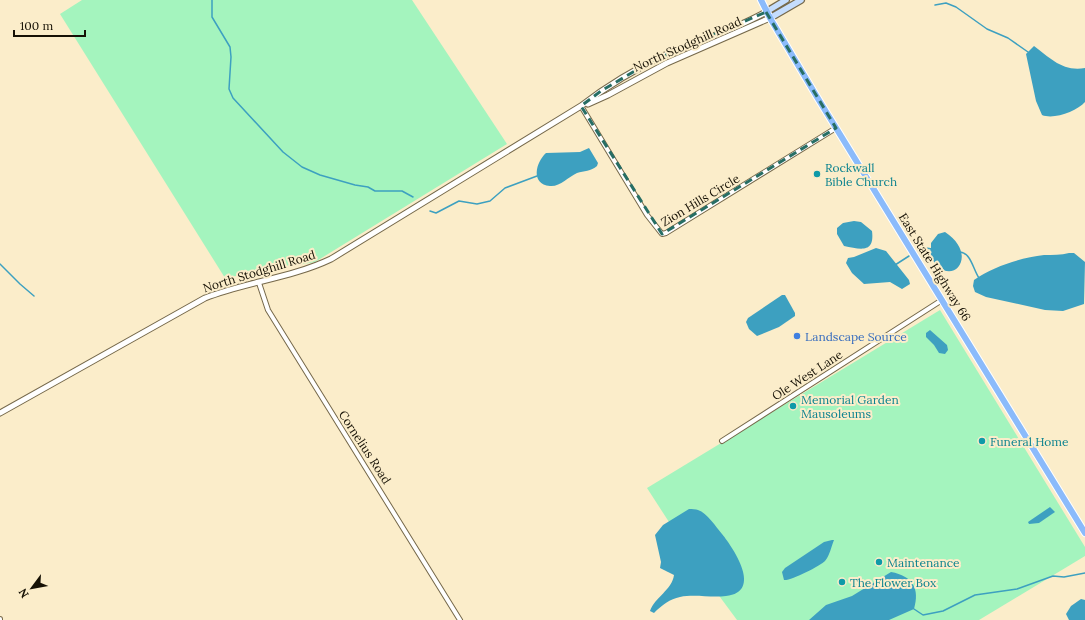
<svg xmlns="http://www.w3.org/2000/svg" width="1085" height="620" viewBox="0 0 1085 620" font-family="Lora,serif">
	<rect width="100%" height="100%" fill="#fbedca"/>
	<g fill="#a4f4be">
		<path d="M82,0H412L507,144L315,262L225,278L60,14Z"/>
		<path d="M940,310L1085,547V556L979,620H737L700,570L647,488Z"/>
	</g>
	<g fill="#3da0c0">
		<path d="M1034,46C1050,58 1063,72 1085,68V102C1077,111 1054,120 1042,115L1036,101L1026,54Z"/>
		<path d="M589,148L598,163L597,166C591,171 584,171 577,173C568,177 560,187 550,186C530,184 536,162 546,153L580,152Z"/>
		<path d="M854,221L861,222L872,231C875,254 860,249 844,246L837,234V228L843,223Z"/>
		<path d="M945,232C983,257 947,294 929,253L931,248V243L938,234Z"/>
		<path d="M876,248L886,251L909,280L910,284L902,289L890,282L864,284L852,273L846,263L848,258L854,257Z"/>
		<path d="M1069,253H1074L1085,262L1084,304L1063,311L1045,310L986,297L975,292L973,286L974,280C994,266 1020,258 1044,255C1053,255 1061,255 1069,253Z"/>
		<path d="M782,295H785L795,313V316L779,327L757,336L749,329L746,322L748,318Z"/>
		<path d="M930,330L947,345L948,350L945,354L939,353L934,345L926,337V333Z"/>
		<path d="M1050,507L1055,512L1039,523L1029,524L1028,522Z"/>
		<path d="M689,509C692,509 696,509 698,510C707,513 716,527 722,534C734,549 763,592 726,596C711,598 695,594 680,597C670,599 662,605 654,613L650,611C655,597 672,590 674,575L660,568L661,562L655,535L663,525Z"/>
		<path d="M832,540H834C831,547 830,555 825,561C820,566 791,581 784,580L782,572L785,568L824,542Z"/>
		<path d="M891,572C913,576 920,589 914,609L889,620H809L826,605L852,596Z"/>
		<path d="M1081,599L1085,600V620H1069L1066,614L1071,606Z"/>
	</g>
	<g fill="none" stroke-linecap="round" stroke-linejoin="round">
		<g stroke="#3da0c0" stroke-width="1.5">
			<path d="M212,0V17L230,47L231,57L229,89L233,98L283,152L302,167L320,175L355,185L368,187L375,191H402L413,197"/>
			<path d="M935,5L946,3L956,7L987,29L1008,38L1028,52"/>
			<path d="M430,211L436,213L459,201L477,204L490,201L505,188L537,176"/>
			<path d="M919,250L926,248L932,249"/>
			<path d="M960,252C971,253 973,269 979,278"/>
			<path d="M0,264L20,284L34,296"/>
			<path d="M895,265L909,256"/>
			<path d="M914,609L923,615L943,611L975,595L1017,589L1053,576L1064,577L1085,573"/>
		</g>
		<defs>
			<g id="minor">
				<path d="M581,106L647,215L662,234L666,233L836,128"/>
				<path d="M259,283L268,310L460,620"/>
				<path d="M722,441L942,300"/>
				<path d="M0,619V620"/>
			</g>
			<g id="tertiary">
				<path d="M588,104L608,95L667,63L770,18"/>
				<path d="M0,413L205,298C246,282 291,278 331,259L581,106C607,86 635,69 665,55C699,41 734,30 766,12"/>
			</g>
			<g id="secondary">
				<path d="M766,12L786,0"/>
				<path d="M770,18L801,0"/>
			</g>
			<path id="primary" d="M761,0L770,18L817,97L1085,533"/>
		</defs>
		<use href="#minor" stroke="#76694b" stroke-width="6"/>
		<use href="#tertiary" stroke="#76694b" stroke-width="7"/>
		<use href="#secondary" stroke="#76694b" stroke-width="8"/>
		<use href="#primary" stroke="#fff" stroke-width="8"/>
		<use href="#minor" stroke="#fff" stroke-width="4"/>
		<use href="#tertiary" stroke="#fff" stroke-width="5"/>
		<use href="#secondary" stroke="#c5ddfd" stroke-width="5.5"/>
		<use href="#primary" stroke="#8bbbfb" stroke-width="6"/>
	</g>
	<path fill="none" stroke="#276e64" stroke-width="3" stroke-dasharray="8 5" stroke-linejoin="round" d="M766,12L836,128L662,234L581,106L601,91L650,62Z"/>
	<g fill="#0f9aa8" stroke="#fbedca" stroke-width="1.5">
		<circle cx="817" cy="174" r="4"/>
		<circle cx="793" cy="406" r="4"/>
		<circle cx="982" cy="441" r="4"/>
		<circle cx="879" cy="562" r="4"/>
		<circle cx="842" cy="582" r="4"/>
	</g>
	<circle fill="#3f7fe0" stroke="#fbedca" stroke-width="1.5" cx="797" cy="336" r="4"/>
	<g text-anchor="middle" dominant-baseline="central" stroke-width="4" stroke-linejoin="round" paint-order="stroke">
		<g font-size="12" fill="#161105" stroke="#fbedca">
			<text transform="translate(687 44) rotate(-24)">North Stodghill Road</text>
			<text transform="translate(700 200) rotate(-31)">Zion Hills Circle</text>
			<text transform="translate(935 267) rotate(58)">East State Highway 66</text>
			<text transform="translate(259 271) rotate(-17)">North Stodghill Road</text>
			<text transform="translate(807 375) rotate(-33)">Ole West Lane</text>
			<text transform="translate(365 447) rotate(57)">Cornelius Road</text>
		</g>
		<g font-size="12" fill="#0d838f" stroke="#fbedca" text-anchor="start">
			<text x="825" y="167">Rockwall<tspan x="825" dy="14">Bible Church</tspan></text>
			<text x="801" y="399">Memorial Garden<tspan x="801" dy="14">Mausoleums</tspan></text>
			<text x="990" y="441">Funeral Home</text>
			<text x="887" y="562">Maintenance</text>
			<text x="850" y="582">The Flower Box</text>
		</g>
		<g font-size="12" fill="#366cbe" stroke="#fbedca" text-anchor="start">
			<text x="805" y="336">Landscape Source</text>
		</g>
	</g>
	<g transform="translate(32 588) rotate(238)" stroke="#fbedca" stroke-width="3" paint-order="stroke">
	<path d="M0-3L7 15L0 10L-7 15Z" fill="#161105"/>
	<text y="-6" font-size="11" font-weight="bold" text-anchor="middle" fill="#161105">N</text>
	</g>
	<path d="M14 30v6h71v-6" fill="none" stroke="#161105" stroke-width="2"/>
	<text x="20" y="30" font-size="12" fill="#161105" stroke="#fbedca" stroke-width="3" paint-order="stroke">100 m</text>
</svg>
